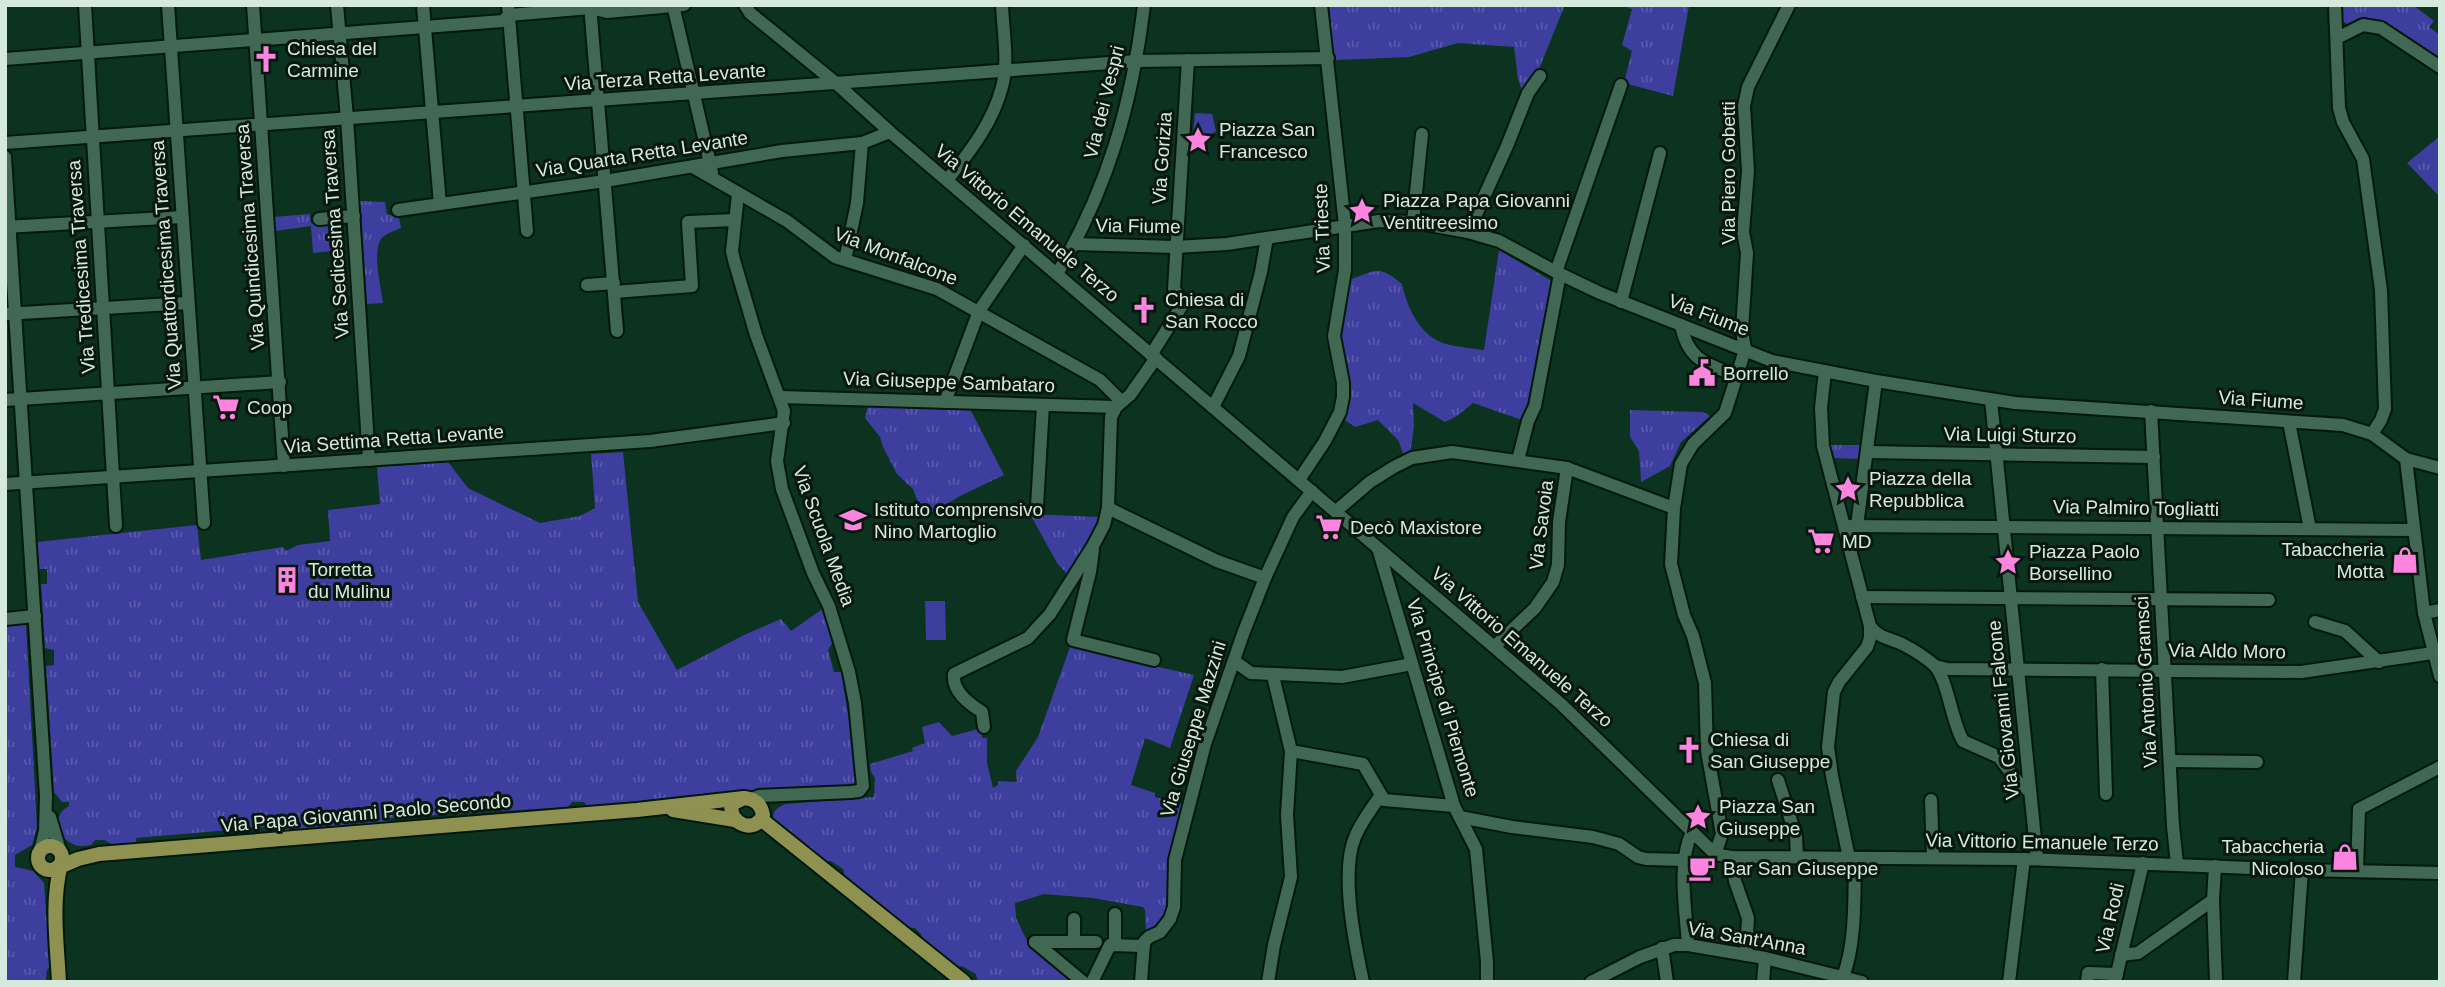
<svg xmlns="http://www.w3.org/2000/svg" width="2445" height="987" viewBox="0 0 2445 987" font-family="Arial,sans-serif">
	<defs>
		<pattern id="grass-tufts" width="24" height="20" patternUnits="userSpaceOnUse" patternTransform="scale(1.75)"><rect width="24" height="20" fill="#3e3e9f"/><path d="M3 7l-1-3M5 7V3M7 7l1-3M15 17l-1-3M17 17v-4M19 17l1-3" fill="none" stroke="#595aac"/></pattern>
	</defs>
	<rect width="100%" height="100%" fill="#0b331f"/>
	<g fill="url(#grass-tufts)">
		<path d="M1329,5H1565L1539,69L1523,93L1518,79L1514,47L1458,43L1409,57L1334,60Z"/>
		<path d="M1620,5H1689L1673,96L1624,83L1632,51L1622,45L1632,9Z"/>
		<path d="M2338,5H2413L2434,21L2429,27L2440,35V60L2364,20L2347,24L2341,20Z"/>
		<path d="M2440,136V197L2407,163Z"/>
		<path d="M360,201L385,202L387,214L399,218L401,228C394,231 386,233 381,239C372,252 381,287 383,303L367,304Z"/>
		<path d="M310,214L311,223L332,225V251L313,253L311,226L275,231L273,217Z"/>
		<path d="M1499,250L1553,282L1531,408L1522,420L1473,403L1457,416L1445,422L1413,403L1414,426L1410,455L1405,458L1398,440L1378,420L1355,427L1345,420L1350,387L1341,342V330L1349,280C1376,271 1378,264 1402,284C1407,307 1420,337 1446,344C1458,347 1471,348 1484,350Z"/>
		<path d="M868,405L970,409L1004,475L962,495L924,517L913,489L897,474L883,447L880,437L865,418Z"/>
		<path d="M1630,410L1703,412L1710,416L1681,442L1670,466L1641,482L1639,451L1630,437Z"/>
		<path d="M1831,445H1860L1859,459L1833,458Z"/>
		<path d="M623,452L638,602L677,670L744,635L781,619L791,631L824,608L833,642L828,650L834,672H841L850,726L856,785L737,795L732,791L723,792L719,797L587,806L584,802H572L568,807L389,818L388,822L278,831V826L136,838V843L112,844L104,840H95L91,845C85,846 78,847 73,844C56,837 52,814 69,806V802H62L54,792L46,666L54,665V650L45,648L41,584H47V569H39L37,542L197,525L201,560L283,547L286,551L298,545L330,541L328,510L380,504L377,467L448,462L468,488L540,523L580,516L595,508L591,454Z"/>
		<path d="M1030,514L1099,517L1091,538L1067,574L1057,563Z"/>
		<path d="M26,624L37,827L32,845L15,855V867L33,871L44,883L50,966L47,970L46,980L49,982H5V627Z"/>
		<path d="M1070,647L1194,675L1170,748L1145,738L1131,785L1155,793V797L1184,805L1171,907L1155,931H1146L1145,910L1143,907L1093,898L1044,894L1015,903L1016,918L1029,945L1077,982H982L977,979L976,974L962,966L959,967L923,940L921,934L915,928H908L845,877L843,869L831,861H823C809,851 747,818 786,804L874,797L875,778L871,772L870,764L913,751L912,748L925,743L922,727L939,722L952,736L982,728V738H987V763L993,788L998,785V781L1017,782L1016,771L1038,737Z"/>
	</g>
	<g fill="#3e3e9f">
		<path d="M1195,113L1212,114L1216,131L1192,146Z"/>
		<path d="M925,601H945L946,640H926Z"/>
	</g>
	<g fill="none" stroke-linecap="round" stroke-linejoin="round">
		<defs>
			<g id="minor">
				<path d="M85,5L116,526"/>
				<path d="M168,5L204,523"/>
				<path d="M253,5L284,466"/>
				<path d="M337,5L347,118L369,460"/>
				<path d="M423,5L440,204"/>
				<path d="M508,5L527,231"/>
				<path d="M590,5L617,331"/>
				<path d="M673,5L712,172"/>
				<path d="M745,5L750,13L837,84L890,132L1561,704L1715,854L1731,857L2024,859L2302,870L2440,873"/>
				<path d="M2335,5L2339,108L2343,122L2363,159L2381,290L2385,409L2381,420L2372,434"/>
				<path d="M2337,38L2363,25L2381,28L2440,67"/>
				<path d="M5,59L503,21L509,15L590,8L607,12L684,5"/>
				<path d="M5,143L1137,61L1328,58"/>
				<path d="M5,157L46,796L45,831L39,855"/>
				<path d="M693,167L787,221L835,257L937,289L1100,380L1121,401"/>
				<path d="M947,180C970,152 993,122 1002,87C1009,62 1003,31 1002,5"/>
				<path d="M738,194L732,251L734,260L756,335L784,411L777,461L782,489L813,573L829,606L849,672L855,703L863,786L859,791L851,792L759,796L751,799"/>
				<path d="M398,210L605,181L782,151L862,143L890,132"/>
				<path d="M319,219L354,216"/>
				<path d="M1413,222L1422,134"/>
				<path d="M5,227L182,217"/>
				<path d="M1468,232L1507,146L1528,93L1540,76"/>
				<path d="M1075,244L1175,247L1227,244L1379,221L1413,222L1468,232L1499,241L1556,272L1600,293L1772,361L1876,381L2015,403L2343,425L2372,434L2406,459L2440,468"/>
				<path d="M845,260L857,203L862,143"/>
				<path d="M1556,272L1621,85"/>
				<path d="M1057,274C1108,188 1132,104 1144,5"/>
				<path d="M587,285L614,283"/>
				<path d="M614,292L692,286L688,222L735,220"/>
				<path d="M1621,302L1660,153"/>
				<path d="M5,314L188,303"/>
				<path d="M1681,325C1688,361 1707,364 1737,376"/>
				<path d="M1151,355L1181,307L1180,298L1174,289L1188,60"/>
				<path d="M1825,371L1821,408L1823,446L1870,626V638L1867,647L1839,682L1834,692L1828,747L1832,776L1849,858L1855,864C1854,900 1856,942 1843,977"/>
				<path d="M780,397L1116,407"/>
				<path d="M5,400L280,382"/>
				<path d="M1991,400L2037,859"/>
				<path d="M945,402L979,311L1024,245"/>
				<path d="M1213,407L1239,356L1261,272L1267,238"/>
				<path d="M2151,411L2173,826L2177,864"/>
				<path d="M2289,422L2310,529"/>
				<path d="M1867,452L2154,457"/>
				<path d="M2406,459L2424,613L2440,676"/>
				<path d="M1518,460L1528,421L1535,406L1560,274"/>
				<path d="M1299,480L1325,441L1340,412L1343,397V383L1334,336L1345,270V225L1321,5"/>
				<path d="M5,484L650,441L784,423"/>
				<path d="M1037,506L1043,405"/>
				<path d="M1108,508L1217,561L1265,578"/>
				<path d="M1336,511L1370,482L1394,467L1412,458L1452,452L1567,468L1674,508"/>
				<path d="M1844,526L2413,530"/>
				<path d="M1856,533L1876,381"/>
				<path d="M1378,548L1454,806L1476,849L1487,962V982"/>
				<path d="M1093,550L1090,572L1073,640L1154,660"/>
				<path d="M1862,597L2269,600"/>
				<path d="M2424,613L2440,610"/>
				<path d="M5,619L35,616"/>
				<path d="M2315,622L2345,631L2379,662"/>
				<path d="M1870,626C1879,638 1889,638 1902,644C1912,649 1926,658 1934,665C1948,679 1951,720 1963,741L1999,757L2015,779L2030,792"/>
				<path d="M1495,646L1535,608L1553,582L1558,565L1559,522L1567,468"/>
				<path d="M1234,661L1251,673L1342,677L1412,664"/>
				<path d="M1935,666L1948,669L2301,672L2433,653"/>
				<path d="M2102,669L2106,794"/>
				<path d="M984,727L982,712C968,703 952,691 954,674L1028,638L1050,614L1093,546L1104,525L1108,508L1111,417L1116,407L1130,395L1156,358"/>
				<path d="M1291,751L1363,764L1384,800L1454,806"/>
				<path d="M2170,761L2257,762"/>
				<path d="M1778,780L1796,836L1797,857"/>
				<path d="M1931,800L1933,858"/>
				<path d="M50,817L61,854"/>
				<path d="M1460,817L1512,827L1593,837L1619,844L1638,857L1646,859L1684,860"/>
				<path d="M1715,854L1722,834L1707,751L1705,683L1693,636L1684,615L1671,564L1674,508L1681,464L1693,444L1725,413L1745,350L1742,330L1747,253L1743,232L1748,171L1744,106L1748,87L1789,5"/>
				<path d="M1731,857L1735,881L1748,918L1746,955"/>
				<path d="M2357,871L2359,809L2440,767"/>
				<path d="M2213,900L2216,982"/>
				<path d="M1115,914V945"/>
				<path d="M1074,919V942"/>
				<path d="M1035,942L1083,982"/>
				<path d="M1035,942H1096"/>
				<path d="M1688,945C1686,911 1677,863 1692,832"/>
				<path d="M1662,948L1667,982"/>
				<path d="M2121,955L2138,953L2213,900L2215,866"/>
				<path d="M1092,982L1110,945L1144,946"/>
				<path d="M1141,982L1144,942L1149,937L1160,932L1170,919L1174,907L1175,860L1205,744L1243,634L1265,578L1293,517L1312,491"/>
				<path d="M1268,982L1274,945L1291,877L1287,815L1291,751L1273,676"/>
				<path d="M1363,982C1355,945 1340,872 1355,837C1361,822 1372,808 1381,795"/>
				<path d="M1591,982L1640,957L1674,945H1688L1765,958L1862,982"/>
				<path d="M1763,982L1765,958"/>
				<path d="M2009,982L2024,859"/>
				<path d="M2087,982L2088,973L2117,974"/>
				<path d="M2115,982L2143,863"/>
				<path d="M2294,982L2302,870"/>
			</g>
			<g id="major">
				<path d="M744,798C755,799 761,804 763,815C756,835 727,824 732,804Z"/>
				<path d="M673,810L735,820"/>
				<path d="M762,820L964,982"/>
				<circle cx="50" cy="858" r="12"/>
				<path d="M57,868L78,859L99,854L637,810L744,798"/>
				<path d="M59,982C57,942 51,903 61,864"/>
			</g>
		</defs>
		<use href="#minor" stroke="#00190b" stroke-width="16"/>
		<use href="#major" stroke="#00190b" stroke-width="18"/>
		<use href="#minor" stroke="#416852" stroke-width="12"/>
		<use href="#major" stroke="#8e9150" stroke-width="14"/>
	</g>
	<defs>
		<symbol id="church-bare" viewBox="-9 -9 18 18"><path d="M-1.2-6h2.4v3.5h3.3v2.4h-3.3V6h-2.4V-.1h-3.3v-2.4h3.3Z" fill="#fe85df" stroke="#07170e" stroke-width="2.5" paint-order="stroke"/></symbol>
		<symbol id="sight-bare" viewBox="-9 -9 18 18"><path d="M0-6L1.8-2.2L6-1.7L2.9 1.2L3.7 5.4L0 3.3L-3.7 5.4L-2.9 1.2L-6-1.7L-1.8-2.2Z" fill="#fe85df" stroke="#07170e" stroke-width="2.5" paint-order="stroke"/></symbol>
		<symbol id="civic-bare" viewBox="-9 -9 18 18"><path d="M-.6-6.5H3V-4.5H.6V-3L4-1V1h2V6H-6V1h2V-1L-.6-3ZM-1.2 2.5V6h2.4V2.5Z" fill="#fe85df" stroke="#07170e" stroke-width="2.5" paint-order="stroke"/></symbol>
		<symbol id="supermarket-bare" viewBox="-9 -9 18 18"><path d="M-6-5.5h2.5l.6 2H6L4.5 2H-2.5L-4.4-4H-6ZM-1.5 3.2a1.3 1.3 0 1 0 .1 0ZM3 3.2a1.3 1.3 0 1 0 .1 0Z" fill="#fe85df" stroke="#07170e" stroke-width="2.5" paint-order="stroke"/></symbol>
		<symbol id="school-bare" viewBox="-9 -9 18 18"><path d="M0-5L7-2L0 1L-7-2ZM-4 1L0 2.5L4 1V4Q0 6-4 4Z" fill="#fe85df" stroke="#07170e" stroke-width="2.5" paint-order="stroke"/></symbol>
		<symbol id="shop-bare" viewBox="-9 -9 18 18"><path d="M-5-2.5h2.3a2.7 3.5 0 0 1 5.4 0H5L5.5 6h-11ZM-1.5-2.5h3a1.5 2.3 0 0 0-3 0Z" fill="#fe85df" stroke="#07170e" stroke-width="2.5" paint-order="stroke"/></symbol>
		<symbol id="building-bare" viewBox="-9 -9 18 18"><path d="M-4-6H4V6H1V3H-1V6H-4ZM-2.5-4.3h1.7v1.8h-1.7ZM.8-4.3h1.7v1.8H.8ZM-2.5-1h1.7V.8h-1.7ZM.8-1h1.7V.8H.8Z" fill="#fe85df" stroke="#07170e" stroke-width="2.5" paint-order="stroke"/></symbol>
		<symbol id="cafe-bare" viewBox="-9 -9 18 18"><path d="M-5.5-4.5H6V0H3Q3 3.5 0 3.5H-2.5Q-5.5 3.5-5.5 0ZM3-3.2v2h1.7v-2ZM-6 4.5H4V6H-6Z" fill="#fe85df" stroke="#07170e" stroke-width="2.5" paint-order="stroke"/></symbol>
	</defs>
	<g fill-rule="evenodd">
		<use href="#church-bare" x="247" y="40" width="38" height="38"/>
		<use href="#sight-bare" x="1179" y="121" width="38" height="38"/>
		<use href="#sight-bare" x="1343" y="192" width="38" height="38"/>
		<use href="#church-bare" x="1125" y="291" width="38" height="38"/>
		<use href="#civic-bare" x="1683" y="354" width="38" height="38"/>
		<use href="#supermarket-bare" x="207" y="388" width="38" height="38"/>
		<use href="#sight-bare" x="1829" y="470" width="38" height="38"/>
		<use href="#school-bare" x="834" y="501" width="38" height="38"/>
		<use href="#supermarket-bare" x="1310" y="508" width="38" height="38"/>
		<use href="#supermarket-bare" x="1802" y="522" width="38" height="38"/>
		<use href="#shop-bare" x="2386" y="541" width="38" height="38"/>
		<use href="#sight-bare" x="1989" y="543" width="38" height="38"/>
		<use href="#building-bare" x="268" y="561" width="38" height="38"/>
		<use href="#church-bare" x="1670" y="731" width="38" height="38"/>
		<use href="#sight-bare" x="1679" y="798" width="38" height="38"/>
		<use href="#shop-bare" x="2326" y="838" width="38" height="38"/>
		<use href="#cafe-bare" x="1683" y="849" width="38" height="38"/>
	</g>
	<g text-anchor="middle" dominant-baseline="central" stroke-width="6" stroke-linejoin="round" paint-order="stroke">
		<g font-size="19" fill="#d5eadc" stroke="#07170e" text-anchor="start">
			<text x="287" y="48">Chiesa del<tspan x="287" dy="22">Carmine</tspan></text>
			<text x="1219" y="129">Piazza San<tspan x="1219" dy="22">Francesco</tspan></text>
			<text x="1383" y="200">Piazza Papa Giovanni<tspan x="1383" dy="22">Ventitreesimo</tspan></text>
			<text x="1165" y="299">Chiesa di<tspan x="1165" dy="22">San Rocco</tspan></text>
			<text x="1723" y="373">Borrello</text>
			<text x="247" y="407">Coop</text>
			<text x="1869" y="478">Piazza della<tspan x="1869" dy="22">Repubblica</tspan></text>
			<text x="874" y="509">Istituto comprensivo<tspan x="874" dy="22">Nino Martoglio</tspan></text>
			<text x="1350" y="527">Decò Maxistore</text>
			<text x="1842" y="541">MD</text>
			<text x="2384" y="549" text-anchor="end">Tabaccheria<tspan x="2384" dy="22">Motta</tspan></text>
			<text x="2029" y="551">Piazza Paolo<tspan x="2029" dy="22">Borsellino</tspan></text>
			<text x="308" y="569">Torretta<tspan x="308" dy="22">du Mulinu</tspan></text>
			<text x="1710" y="739">Chiesa di<tspan x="1710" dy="22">San Giuseppe</tspan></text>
			<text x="1719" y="806">Piazza San<tspan x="1719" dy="22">Giuseppe</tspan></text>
			<text x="2324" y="846" text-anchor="end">Tabaccheria<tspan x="2324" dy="22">Nicoloso</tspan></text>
			<text x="1723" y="868">Bar San Giuseppe</text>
		</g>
		<g font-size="19" fill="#d5eadc" stroke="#07170e">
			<text transform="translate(665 77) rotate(-4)">Via Terza Retta Levante</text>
			<text transform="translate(1104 102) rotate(-76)">Via dei Vespri</text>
			<text transform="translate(642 154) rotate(-9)">Via Quarta Retta Levante</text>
			<text transform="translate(1162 158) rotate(-86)">Via Gorizia</text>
			<text transform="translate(1728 173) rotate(-90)">Via Piero Gobetti</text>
			<text transform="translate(1027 223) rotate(40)">Via Vittorio Emanuele Terzo</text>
			<text transform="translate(1138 226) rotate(1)">Via Fiume</text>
			<text transform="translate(1322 228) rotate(-92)">Via Trieste</text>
			<text transform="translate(335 234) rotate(-94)">Via Sedicesima Traversa</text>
			<text transform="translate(250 237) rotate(-94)">Via Quindicesima Traversa</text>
			<text transform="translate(896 256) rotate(21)">Via Monfalcone</text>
			<text transform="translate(166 265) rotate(-94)">Via Quattordicesima Traversa</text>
			<text transform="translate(81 267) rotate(-94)">Via Tredicesima Traversa</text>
			<text transform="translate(1709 315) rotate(21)">Via Fiume</text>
			<text transform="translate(949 382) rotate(2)">Via Giuseppe Sambataro</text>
			<text transform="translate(2261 400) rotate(4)">Via Fiume</text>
			<text transform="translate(2010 435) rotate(1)">Via Luigi Sturzo</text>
			<text transform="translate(394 439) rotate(-4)">Via Settima Retta Levante</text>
			<text transform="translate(2136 508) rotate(1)">Via Palmiro Togliatti</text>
			<text transform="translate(1541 525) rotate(-83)">Via Savoia</text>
			<text transform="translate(824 536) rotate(70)">Via Scuola Media</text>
			<text transform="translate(1522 647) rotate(41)">Via Vittorio Emanuele Terzo</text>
			<text transform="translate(2227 651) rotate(1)">Via Aldo Moro</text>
			<text transform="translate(2146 682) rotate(-93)">Via Antonio Gramsci</text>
			<text transform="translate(1443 698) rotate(73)">Via Principe di Piemonte</text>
			<text transform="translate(2003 710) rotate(-96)">Via Giovanni Falcone</text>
			<text transform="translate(1193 729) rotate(-73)">Via Giuseppe Mazzini</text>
			<text transform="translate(366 813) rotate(-5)">Via Papa Giovanni Paolo Secondo</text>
			<text transform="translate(2042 842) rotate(1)">Via Vittorio Emanuele Terzo</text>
			<text transform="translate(2110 918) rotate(-77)">Via Rodi</text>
			<text transform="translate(1747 938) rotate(10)">Via Sant'Anna</text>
		</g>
	</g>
	<rect width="2445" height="987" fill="none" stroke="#d5eadc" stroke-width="14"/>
</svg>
